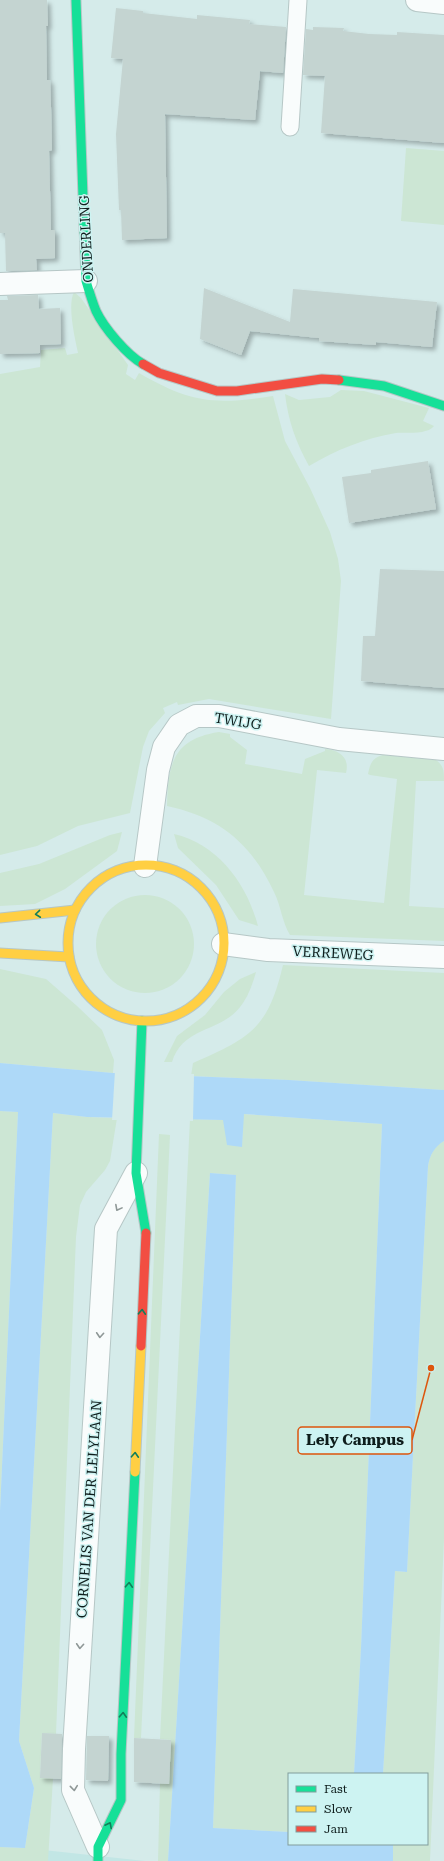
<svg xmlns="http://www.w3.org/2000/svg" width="444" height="1861" viewBox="0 0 444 1861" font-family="'Roboto Serif',serif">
	<defs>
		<filter id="shadow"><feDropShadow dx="3.5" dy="3.5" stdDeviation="2" flood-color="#0004"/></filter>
	</defs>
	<rect width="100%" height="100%" fill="#d5ebea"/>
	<path fill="#c2e6e5" d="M25,1848L145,1861H0Z"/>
	<g fill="#cce6d4">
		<path d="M406,148L444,151V225L401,221Z"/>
		<path d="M74,292L81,298L128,365L126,374L135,380L139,373C191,403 214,405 273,396L285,441L310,488L330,532L338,559L341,581L331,719L209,699L178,705L177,702L163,708L165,713L149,731L143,747L130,813L78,826L37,846L0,855V374L40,367L41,350L65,348L67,355L78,353C75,339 67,305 74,292Z"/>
		<path d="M341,390L364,391L429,408L423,421L434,426C427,435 407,432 396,433C365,438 336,450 309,466C296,443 288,420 285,394L299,400L330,397Z"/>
		<path d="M219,732L230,734V737L247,750L245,764L302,774L305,759L325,751V749C339,750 350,757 346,773L317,770L304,895L384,903L397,779L370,775L368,774C370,764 372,758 383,755L436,760C444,766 444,771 444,781H416L409,906L444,908V941L290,935C282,922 281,906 274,892C251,843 219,817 167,806C168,764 173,739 219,732Z"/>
		<path d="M122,832L117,851L65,889L35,904L0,906V873L39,864L110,835Z"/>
		<path d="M174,834C218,844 247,884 258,926L239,920L216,885L178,848Z"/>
		<circle cx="145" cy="944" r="49"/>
		<path d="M283,965L444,973V1090L289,1080L191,1076L193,1063C250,1038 268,1029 283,965Z"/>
		<path d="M0,969L46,979L77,1006L102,1030L114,1060L113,1073L0,1063Z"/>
		<path d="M256,972C253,983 249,994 243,1003C223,1034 184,1024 172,1062H164L177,1036L205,1015L224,992L240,979Z"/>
		<path d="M0,1111L18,1112L0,1511Z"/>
		<path d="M53,1113L87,1117L117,1118L110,1161L105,1170L86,1192L80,1205L76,1237L56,1734L42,1733L40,1777L53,1778L48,1861H0V1847L25,1848L34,1788L19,1741Z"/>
		<path d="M243,1114L382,1124L361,1648L354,1774H289V1832L213,1828L236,1175L210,1173L168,1861H158L160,1783L169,1784L171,1740L160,1739L190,1119L224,1120L242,1147Z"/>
		<path d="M159,1134L170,1135L141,1738H134Z"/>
		<path d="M444,1141V1538L430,1861H393V1844H427V1774H383L395,1571L407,1572L428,1166C430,1155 434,1146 444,1141Z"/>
	</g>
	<g fill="#aed9f8">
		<path d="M0,1063L113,1073L289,1080L444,1090V1141C434,1147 430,1155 428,1166L407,1572L395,1571L383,1774H354L361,1648L382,1124L244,1114L242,1147L227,1145L223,1120L87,1117L53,1113L19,1741L34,1788L25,1848L0,1847V1511L18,1112L0,1111Z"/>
		<path d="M210,1173L236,1175L213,1828L289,1832V1844H393V1861H168Z"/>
	</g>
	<path fill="#d5ebea" d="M115,1071L194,1074L193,1121L112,1120Z"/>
	<g fill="#c4d4d1" filter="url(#shadow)">
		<path d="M0,0H47L48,26H46L47,80H50L51,107L52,150L49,151L51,230H55V258L36,259L37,270L6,271L5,233H0Z"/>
		<path d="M116,8L143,11V13L197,19V15L250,20L249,24L286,27L283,73L260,71L255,120L165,114L167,238L122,240L121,210H119L116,134L123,59L111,58Z"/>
		<path d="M313,27L344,28L343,31L369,34L397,35V32L444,35V143L321,133L325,76L303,75L306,29L313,30Z"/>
		<path d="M204,288L290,322L293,289L437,302L432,347L376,342V345L319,341V338L250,331L241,355L200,339Z"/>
		<path d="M38,295L39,309L60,308L61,344L40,345V353L0,354V300H8L7,296Z"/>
		<path d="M428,461L436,509L349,523L342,477L371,473V470Z"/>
		<path d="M380,569L444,571V688L361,681L363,636H375Z"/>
		<path d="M42,1733L62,1734L61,1779L40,1778Z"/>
		<path d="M87,1736H109L108,1781L86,1780Z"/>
		<path d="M134,1738L171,1740L169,1784L134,1782Z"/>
	</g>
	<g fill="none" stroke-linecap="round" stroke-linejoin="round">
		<defs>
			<path id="lane" d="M290,127L298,0"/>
			<g id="street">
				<path d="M417,0L444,3"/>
				<path d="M0,284L86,281"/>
				<path d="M145,866L158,770L164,747L179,725L196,716H219L339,739L444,749"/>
				<path d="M223,944L268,950L444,957"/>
				<path d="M98,1847L73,1790L74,1749L106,1229L136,1173"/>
			</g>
			<g id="fast">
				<path d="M76,0L86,281C89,291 92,301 96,311C104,328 127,355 143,364"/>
				<path d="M339,380L384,386L444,406"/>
				<path d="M142,1021L136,1173L146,1233"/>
				<path d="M98,1861V1847L121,1800V1754L135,1472"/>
			</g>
			<g id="slow">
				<circle cx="146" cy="943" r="78"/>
				<path d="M0,918L75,910"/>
				<path d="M0,953L69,957"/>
				<path d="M135,1472L141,1346"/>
			</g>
			<g id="jam">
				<path d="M143,364L159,373L217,391H237L322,379L339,380"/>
				<path d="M141,1346L146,1233"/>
			</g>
		</defs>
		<use href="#lane" stroke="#b6c7c6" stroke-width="19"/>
		<use href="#street" stroke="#b6c7c6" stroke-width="24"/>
		<use href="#fast" stroke="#b6c7c6" stroke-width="11"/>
		<use href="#slow" stroke="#b6c7c6" stroke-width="11"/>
		<use href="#jam" stroke="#b6c7c6" stroke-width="11"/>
		<use href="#lane" stroke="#f9fcfc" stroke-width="17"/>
		<use href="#street" stroke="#f9fcfc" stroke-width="22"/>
		<use href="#fast" stroke="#16e098" stroke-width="9"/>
		<use href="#slow" stroke="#ffcf43" stroke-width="9"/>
		<use href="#jam" stroke="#f24e42" stroke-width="9"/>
	</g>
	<defs><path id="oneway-chevron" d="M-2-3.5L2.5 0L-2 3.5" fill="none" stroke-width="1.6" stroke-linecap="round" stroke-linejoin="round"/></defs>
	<g stroke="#127e5a">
		<use href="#oneway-chevron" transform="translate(38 914) rotate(174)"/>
		<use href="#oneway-chevron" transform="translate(142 1312) rotate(-87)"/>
		<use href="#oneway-chevron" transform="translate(135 1455) rotate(-87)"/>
		<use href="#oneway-chevron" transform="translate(129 1585) rotate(-87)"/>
		<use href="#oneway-chevron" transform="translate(123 1715) rotate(-87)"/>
		<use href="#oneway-chevron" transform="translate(109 1825) rotate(-63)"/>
	</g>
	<g stroke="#8f9897">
		<use href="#oneway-chevron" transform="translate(118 1208) rotate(118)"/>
		<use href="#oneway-chevron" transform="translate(100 1335) rotate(94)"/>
		<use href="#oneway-chevron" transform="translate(80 1646) rotate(94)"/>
		<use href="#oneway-chevron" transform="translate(74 1788) rotate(84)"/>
	</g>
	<g text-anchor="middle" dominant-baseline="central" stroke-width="3" stroke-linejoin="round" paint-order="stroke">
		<g font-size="14" fill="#0e1d1c" stroke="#cdf3f2">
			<text transform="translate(86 239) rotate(-93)">ONDERLING</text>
			<text transform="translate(238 721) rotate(9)">TWIJG</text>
			<text transform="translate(333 953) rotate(3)">VERREWEG</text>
			<text transform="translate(89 1509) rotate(-86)">CORNELIS VAN DER LELYLAAN</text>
		</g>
	</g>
	<path fill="none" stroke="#dd560d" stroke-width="1.5" d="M431 1368L412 1440"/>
	<circle fill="#dd560d" stroke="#cdf3f2" stroke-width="1.5" cx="431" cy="1368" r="4"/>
	<rect fill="#cdf3f2" stroke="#dd560d" stroke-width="1.5" x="298" y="1427" width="114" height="27" rx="4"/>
	<g font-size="15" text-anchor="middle" font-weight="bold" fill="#0e1d1c">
		<text x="355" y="1445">Lely Campus</text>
	</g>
	<rect x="288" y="1773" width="140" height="72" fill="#cdf3f2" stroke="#819d9c"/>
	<rect x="296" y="1786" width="20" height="6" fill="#16e098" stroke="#819d9c"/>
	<text x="324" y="1793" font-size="12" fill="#0e1d1c">Fast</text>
	<rect x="296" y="1806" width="20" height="6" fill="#ffcf43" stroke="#819d9c"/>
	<text x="324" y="1813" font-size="12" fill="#0e1d1c">Slow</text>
	<rect x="296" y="1826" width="20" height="6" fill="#f24e42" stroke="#819d9c"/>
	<text x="324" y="1833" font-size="12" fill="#0e1d1c">Jam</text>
</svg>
